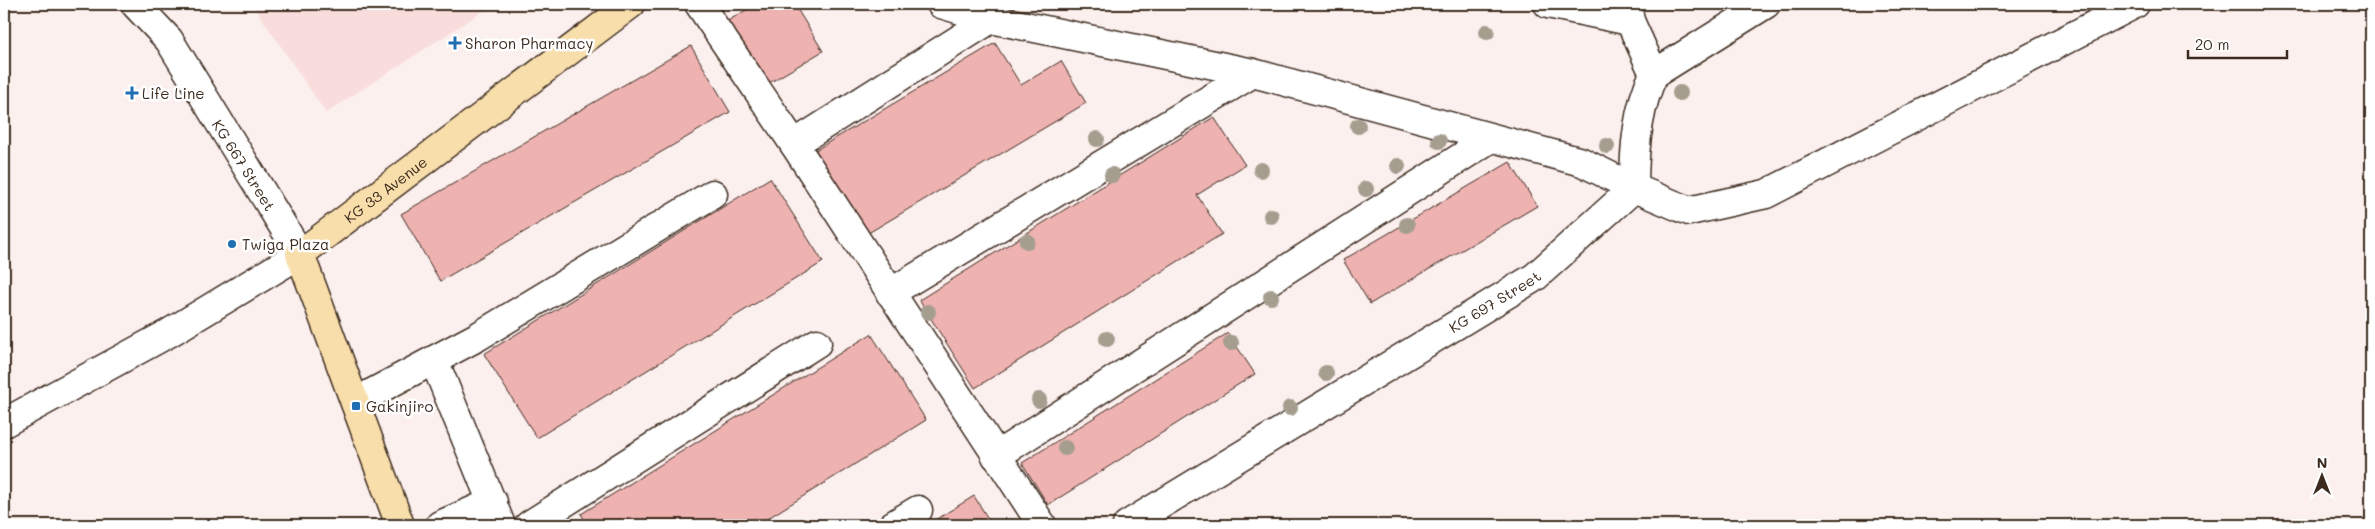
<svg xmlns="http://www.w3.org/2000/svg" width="2375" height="529" viewBox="0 0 2375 529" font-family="Mali,sans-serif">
	<rect width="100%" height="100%" fill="#fcf0ef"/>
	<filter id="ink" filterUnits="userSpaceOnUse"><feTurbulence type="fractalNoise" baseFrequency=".02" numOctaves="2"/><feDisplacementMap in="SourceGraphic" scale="10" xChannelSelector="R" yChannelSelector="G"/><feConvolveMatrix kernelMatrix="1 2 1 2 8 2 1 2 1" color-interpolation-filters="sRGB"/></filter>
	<g filter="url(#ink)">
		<path fill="#f8dddc" d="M252,4H494L326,113Z"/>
		<g fill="#eeb2b1" stroke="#3b2a1e">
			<path d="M756,4H794L823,51L764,86L726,22Z"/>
			<path d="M995,43L1021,85L1061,61L1086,103L860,238L809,154Z"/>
			<path d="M691,46L730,112L440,281L401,214Z"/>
			<path d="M1214,117L1245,165L1197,195L1222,234L975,388L919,300Z"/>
			<path d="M1510,162L1537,206L1370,304L1343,260Z"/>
			<path d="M770,178L823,262L537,438L484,354Z"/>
			<path d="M1228,333L1255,374L1048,505L1022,463Z"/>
			<path d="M871,334L926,420L757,525H588L581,514Z"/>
			<path d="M974,496L992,525H927Z"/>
		</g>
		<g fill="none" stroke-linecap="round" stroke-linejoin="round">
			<defs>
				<g id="minor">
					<path d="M699,4L794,144L1042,525"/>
					<path d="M941,4L991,19L1253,73L1582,162L1634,188L1689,211L1766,194L2135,4"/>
					<path d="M1548,4L1630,21"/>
					<path d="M1627,4L1630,21L1654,74"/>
					<path d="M794,144L991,19"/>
					<path d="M890,293L1253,73"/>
					<path d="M434,360L501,525"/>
					<path d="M355,402L477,337L713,194"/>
					<path d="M4,423L169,333L300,254L169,40L135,4"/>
					<path d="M996,456L1491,138"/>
					<path d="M440,525L493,502"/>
					<path d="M529,525L817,343"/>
					<path d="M893,525L918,510"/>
					<path id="s1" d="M1127,525L1535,277L1634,188C1634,150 1637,108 1654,74L1766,4"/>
				</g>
				<g id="major">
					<path id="s2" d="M400,525L300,254L631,4"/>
				</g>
			</defs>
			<use href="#minor" stroke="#3b2a1e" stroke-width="31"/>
			<use href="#major" stroke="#3b2a1e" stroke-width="31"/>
			<use href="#minor" stroke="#fff" stroke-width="28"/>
			<use href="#major" stroke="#f8deab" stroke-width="28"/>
		</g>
		<g fill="#a59e8f">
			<circle cx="1487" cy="32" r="8"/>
			<circle cx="1680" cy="93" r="8"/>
			<circle cx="1358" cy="126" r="8"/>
			<circle cx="1097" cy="139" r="8"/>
			<circle cx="1439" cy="141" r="8"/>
			<circle cx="1607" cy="146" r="8"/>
			<circle cx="1398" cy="166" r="8"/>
			<circle cx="1261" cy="170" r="8"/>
			<circle cx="1112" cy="175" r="8"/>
			<circle cx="1366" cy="189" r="8"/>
			<circle cx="1271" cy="216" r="8"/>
			<circle cx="1407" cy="225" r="8"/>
			<circle cx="1027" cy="241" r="8"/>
			<circle cx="1271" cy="297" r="8"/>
			<circle cx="928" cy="312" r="8"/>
			<circle cx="1107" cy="339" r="8"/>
			<circle cx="1231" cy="343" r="8"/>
			<circle cx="1326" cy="373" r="8"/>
			<circle cx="1039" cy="400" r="8"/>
			<circle cx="1290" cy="408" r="8"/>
			<circle cx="1065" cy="448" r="8"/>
		</g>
	</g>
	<g fill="#1f6fb2" stroke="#fff" stroke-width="2">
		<path d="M452.5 35.5h5v5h5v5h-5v5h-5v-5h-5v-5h5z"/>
		<path d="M129.5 85.5h5v5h5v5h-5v5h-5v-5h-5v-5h5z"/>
		<circle cx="232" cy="244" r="5"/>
		<rect x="351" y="401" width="10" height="10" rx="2.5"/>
	</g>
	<g text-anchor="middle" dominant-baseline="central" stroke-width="5" stroke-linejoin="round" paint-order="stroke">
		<g font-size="15" fill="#3b2a1e" stroke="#fff" text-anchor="start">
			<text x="465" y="43">Sharon Pharmacy</text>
			<text x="142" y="93">Life Line</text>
			<text x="242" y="244">Twiga Plaza</text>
			<text x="366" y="406">Gakinjiro</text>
		</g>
		<g font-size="15" fill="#3b2a1e" stroke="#fff">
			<text transform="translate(244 165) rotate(58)">KG 667 Street</text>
			<text stroke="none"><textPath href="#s2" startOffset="396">KG 33 Avenue</textPath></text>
			<text stroke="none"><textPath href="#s1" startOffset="430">KG 697 Street</textPath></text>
		</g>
	</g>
	<rect width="2375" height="529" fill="none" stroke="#fff" stroke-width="20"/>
	<rect x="10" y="10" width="2355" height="509" fill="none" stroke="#3b2a1e" stroke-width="2" filter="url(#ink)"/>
	<g transform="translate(2322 476)" stroke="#ffffff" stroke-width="4" paint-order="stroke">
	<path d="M0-4L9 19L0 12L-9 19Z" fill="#3b2a1e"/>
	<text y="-8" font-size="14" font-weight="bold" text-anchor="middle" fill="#3b2a1e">N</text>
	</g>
	<path d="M2188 50v8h99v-8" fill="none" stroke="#3b2a1e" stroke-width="2.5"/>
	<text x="2195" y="50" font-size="15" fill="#3b2a1e" stroke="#ffffff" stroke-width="4" paint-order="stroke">20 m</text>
</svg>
